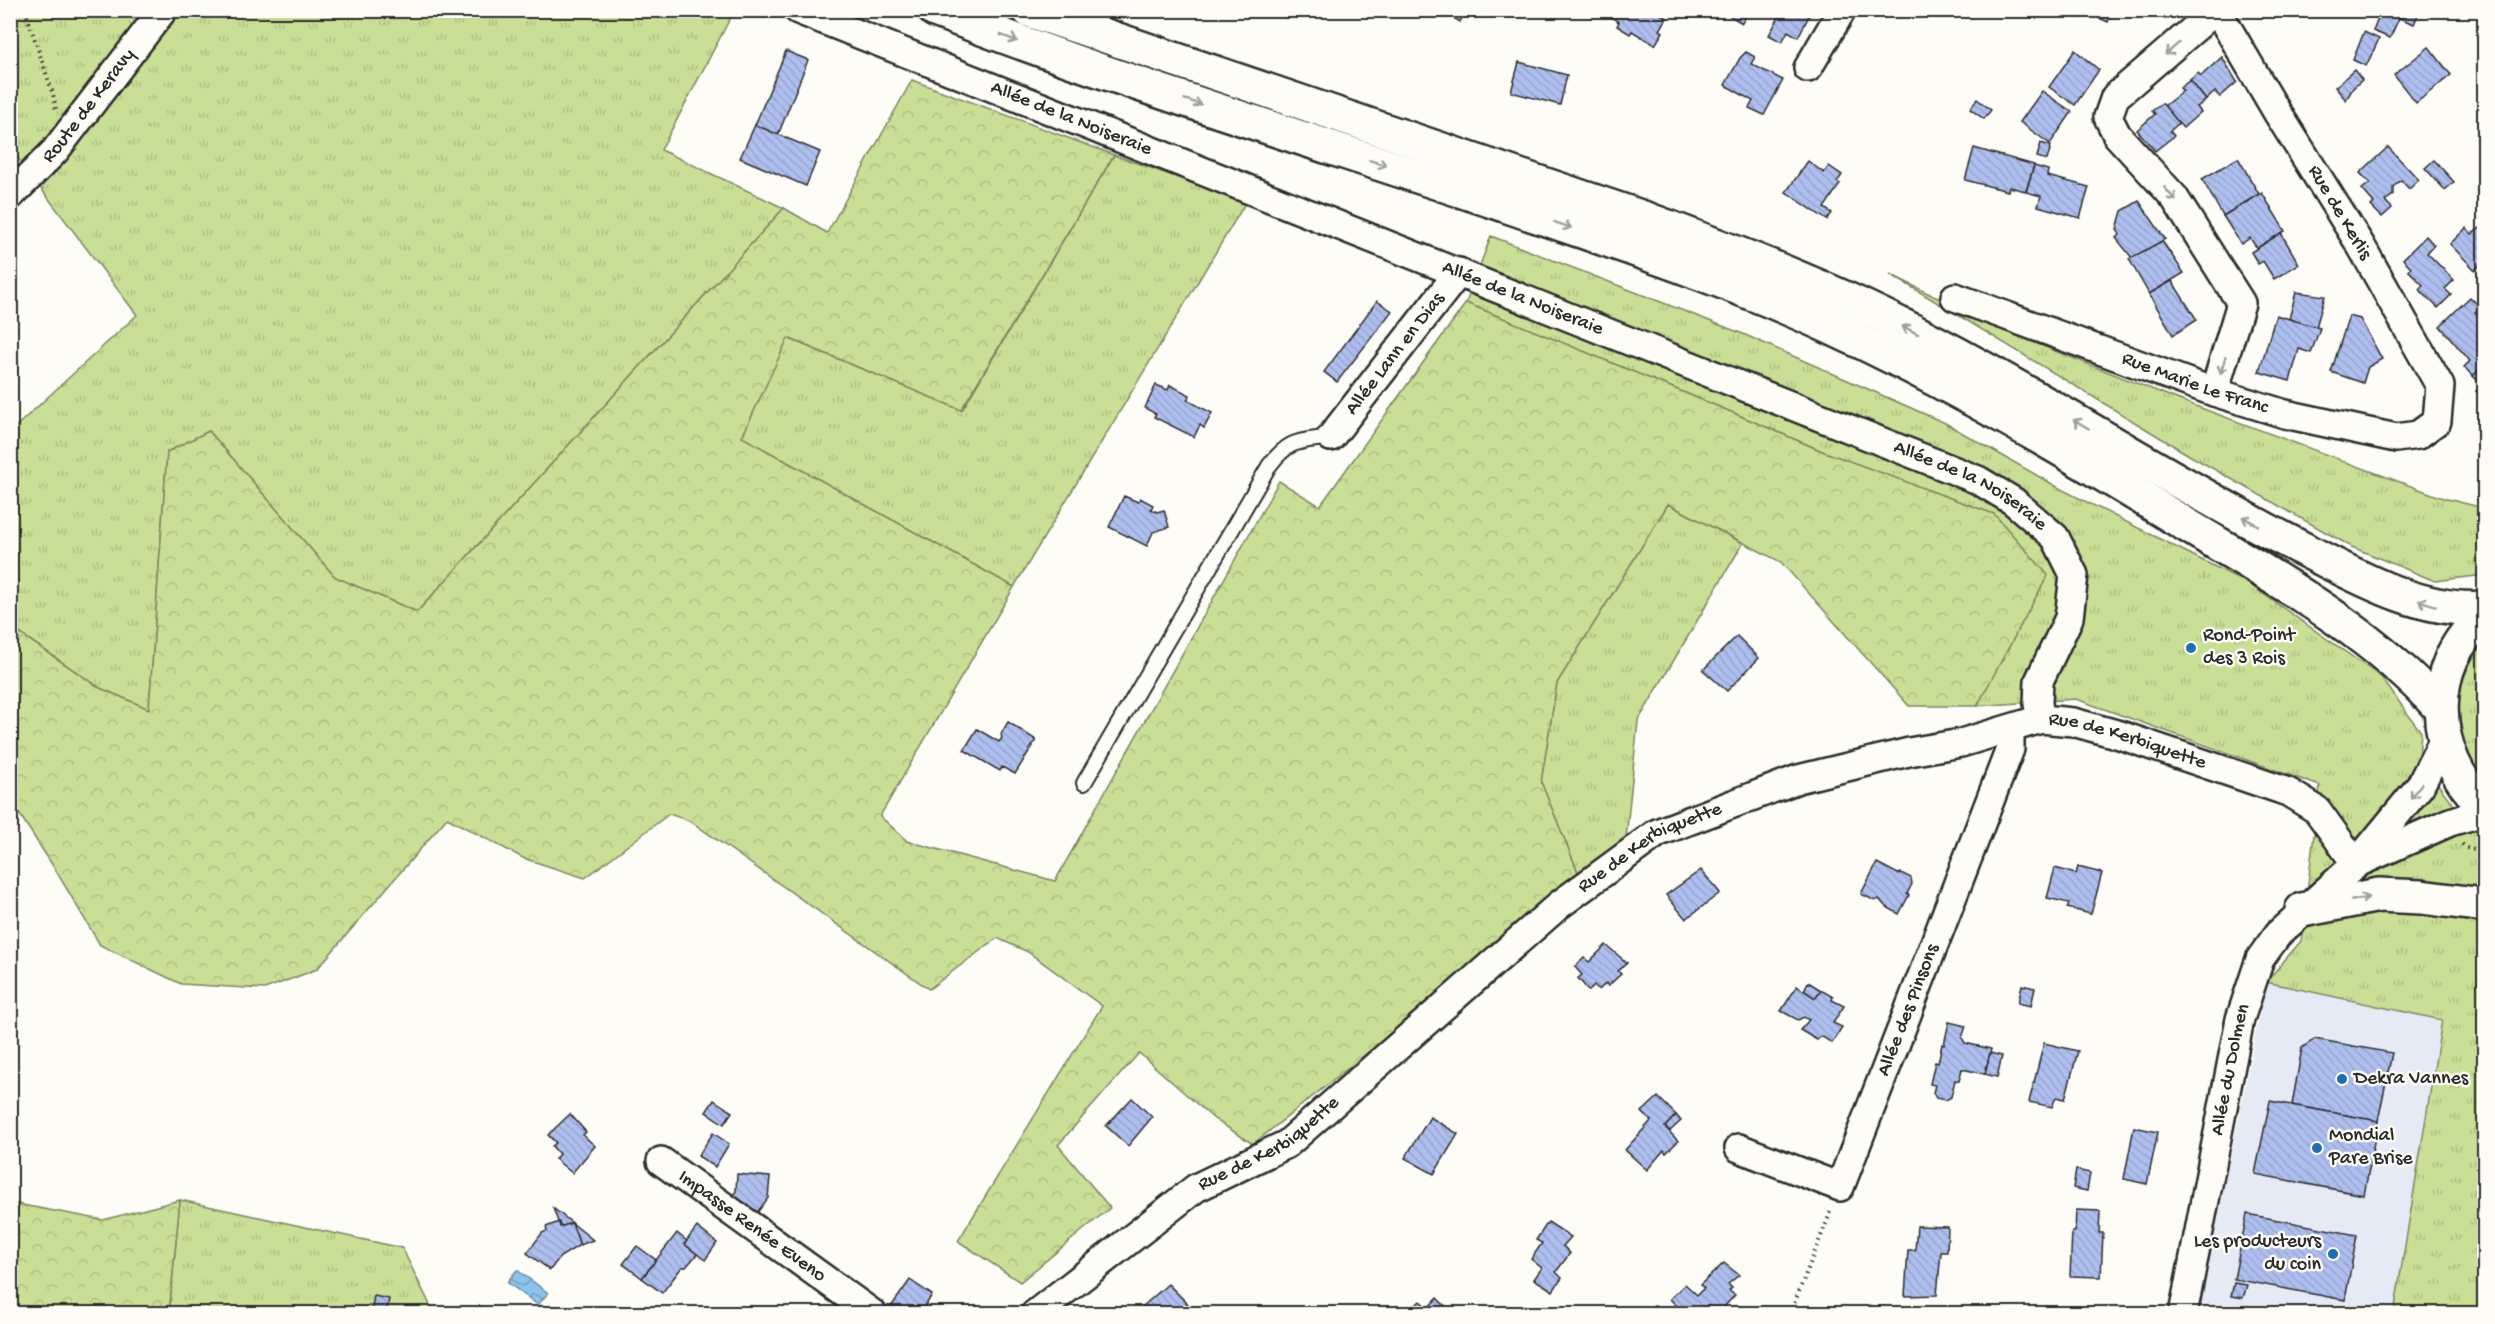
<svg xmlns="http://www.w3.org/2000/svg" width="2495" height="1324" viewBox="0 0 2495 1324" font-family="'Gochi Hand',sans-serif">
	<defs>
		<pattern id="grass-tufts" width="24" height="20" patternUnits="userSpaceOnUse" patternTransform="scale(1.5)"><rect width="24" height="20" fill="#c8df95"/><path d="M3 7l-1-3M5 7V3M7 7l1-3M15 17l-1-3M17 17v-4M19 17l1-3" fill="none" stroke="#acc081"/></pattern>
		<pattern id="forest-crowns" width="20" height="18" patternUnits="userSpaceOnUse" patternTransform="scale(1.5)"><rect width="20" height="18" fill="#c8df95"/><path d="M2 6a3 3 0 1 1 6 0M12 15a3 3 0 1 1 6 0" fill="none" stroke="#acc081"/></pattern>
		<pattern id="water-waves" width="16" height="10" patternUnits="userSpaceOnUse" patternTransform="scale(1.5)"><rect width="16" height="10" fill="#8bc4ea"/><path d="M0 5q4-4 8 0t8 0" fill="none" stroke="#729fbe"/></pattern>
		<pattern id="building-back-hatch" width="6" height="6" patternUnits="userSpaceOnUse" patternTransform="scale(1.5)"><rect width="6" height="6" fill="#aebfef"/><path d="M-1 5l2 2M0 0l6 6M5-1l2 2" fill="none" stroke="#96a4cd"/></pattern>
	</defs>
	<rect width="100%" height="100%" fill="#fdfcf7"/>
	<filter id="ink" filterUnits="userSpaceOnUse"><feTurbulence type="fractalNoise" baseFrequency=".0167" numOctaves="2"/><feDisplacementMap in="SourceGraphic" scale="12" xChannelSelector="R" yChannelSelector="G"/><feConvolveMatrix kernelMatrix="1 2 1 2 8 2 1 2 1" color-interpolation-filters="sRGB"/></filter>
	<g filter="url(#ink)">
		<path fill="#e5eaf5" d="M2266,982L2442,1020L2394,1313L2199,1314Z"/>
		<g fill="url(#grass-tufts)" stroke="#7a8560" stroke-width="1.5">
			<path d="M10,11H734L661,150L784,208L417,612L335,577L209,431L167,452L149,709L100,688L11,627V431L137,315L11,149Z"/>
			<path d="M1114,155L1246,202L1014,587L742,437L787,338L962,410Z"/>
			<path d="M1491,236L1743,334L1945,423L2061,489L2249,584L2381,677L2421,732C2421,738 2419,746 2420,751C2423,768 2468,828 2484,834V1313H2394L2442,1020L2266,982L2301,941L2320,786L2076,699L1977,706L2047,575L1822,451L1724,409L1466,303Z"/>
			<path d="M1890,274L1999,329L2182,401L2443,498L2484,508V575L2435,581L2352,547L2189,455Z"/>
			<path d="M1668,504L1743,543L1638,721L1626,838L1580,877L1541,782L1557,683Z"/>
			<path d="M2484,645V780C2453,742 2448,682 2484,645Z"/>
			<path d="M180,1200L402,1248L434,1313L169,1314Z"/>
		</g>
		<g fill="url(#forest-crowns)" stroke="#7a8560" stroke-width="1.5">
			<path d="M912,80L1114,155L961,410L788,338L742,437L1014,587L880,816L907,841L1055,881L1279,481L1320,506L1466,303L1724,409L1822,451L1994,514L2048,575L1977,706H1909L1781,562L1668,504L1557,683L1541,782L1580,877L1361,1058L1253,1144L1214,1119L1139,1053L1058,1145L1110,1208L1020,1282L958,1241L1102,1006L1028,952L997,938L929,989L690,821L669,814L585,878L523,858L447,818L317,969L265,989L181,984L100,945L55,869L11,801L10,627L100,688L149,709L167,452L209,431L335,577L417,612L784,208L827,233Z"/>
			<path d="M180,1200L169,1313H11V1203L103,1220Z"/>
		</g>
		<path fill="url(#water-waves)" stroke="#65879e" stroke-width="1.5" d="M517,1270L548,1293L538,1305L507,1282Z"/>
		<g fill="url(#building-back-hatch)" stroke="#2b2b2b" stroke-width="1.5">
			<path d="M1447,10H1466L1460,22L1447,14L1449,12Z"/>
			<path d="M1611,10H1654L1667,18L1660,30L1663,32L1655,45L1632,31L1630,34L1617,26L1619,22L1608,15Z"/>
			<path d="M1720,10H1754L1752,14L1748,12L1742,23Z"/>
			<path d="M1783,10H1803L1810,14L1798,37L1788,31L1782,42L1769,35Z"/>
			<path d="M2081,10H2113L2108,22Z"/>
			<path d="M2372,10H2420L2414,24L2399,18L2390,38L2373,31L2380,14Z"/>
			<path d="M2364,32L2379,39L2366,66L2353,60Z"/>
			<path d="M2429,47L2451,75L2416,103L2394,75Z"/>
			<path d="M2075,50L2099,70L2075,105L2049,87Z"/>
			<path d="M786,51L808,60L778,135L755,125Z"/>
			<path d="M1746,52L1755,57L1751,64L1783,80L1764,115L1749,108L1753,101L1725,85L1740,58Z"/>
			<path d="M2222,57L2237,82L2220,97L2215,92L2206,100L2190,80L2198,73L2201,76Z"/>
			<path d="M1519,62L1567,75L1560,105L1511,92Z"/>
			<path d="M2354,70L2362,80L2353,88L2346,100L2335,87Z"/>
			<path d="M2190,80L2206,100L2197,107L2201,112L2183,128L2164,106L2183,91L2180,88Z"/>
			<path d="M2042,91L2072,112L2050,144L2020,122Z"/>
			<path d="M1977,99L1991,110L1984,119L1970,109Z"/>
			<path d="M2162,103L2179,123L2170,131L2174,136L2155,151L2137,130L2155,114L2152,111Z"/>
			<path d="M755,125L820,152L806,186L740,158Z"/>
			<path d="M2041,143L2051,146L2047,160L2037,157Z"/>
			<path d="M2388,147L2419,180L2409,189L2401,180L2393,187V195L2385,201L2392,208L2382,217L2371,206L2374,203L2362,189L2370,183L2360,173Z"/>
			<path d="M1974,148L2034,165L2026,191L2009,187L2008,191L1965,180Z"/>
			<path d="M2238,158L2259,194L2223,216L2202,179Z"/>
			<path d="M2434,160L2454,182L2445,190L2425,168Z"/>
			<path d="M1808,161L1824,173L1829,166L1842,175L1837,182L1840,184L1824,208L1832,213L1827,220L1786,192Z"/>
			<path d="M2034,166L2048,170L2047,176L2089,187L2080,218L2038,206L2041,196L2026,192Z"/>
			<path d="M2262,193L2285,231L2257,248L2250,238L2241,244L2223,216Z"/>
			<path d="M2139,201L2165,239L2133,259L2116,238L2120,235L2117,229L2122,211Z"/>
			<path d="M2484,221V261L2475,270L2450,244L2466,228L2472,234L2484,225Z"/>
			<path d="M2281,233L2299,264L2274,279L2263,261L2258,264L2251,252Z"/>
			<path d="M2426,236L2434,245L2427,253L2454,280L2445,289L2451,295L2438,308L2419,289L2423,285L2408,270L2411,267L2403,259Z"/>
			<path d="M2162,241L2184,273L2149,294L2129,259Z"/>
			<path d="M2172,281L2197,320L2173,335L2149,294Z"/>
			<path d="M2296,292L2325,296L2316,327L2289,319Z"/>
			<path d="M2470,297L2480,307L2475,312L2484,321L2481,329L2484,333V365L2473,376L2464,367L2470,361L2440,326Z"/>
			<path d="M1377,301L1392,311L1337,382L1324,372Z"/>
			<path d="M2276,315L2320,328L2311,353L2299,349L2290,381L2259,372Z"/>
			<path d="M2349,316L2360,319L2382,359L2368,367L2363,383L2331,372Z"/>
			<path d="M2484,365V400L2476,391L2482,385L2473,376Z"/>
			<path d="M1156,385L1168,390L1170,385L1190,395L1187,400L1212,413L1204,428L1200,425L1194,437L1154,417L1156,414L1145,408Z"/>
			<path d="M1124,496L1138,502L1140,498L1153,505L1151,509L1157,512L1164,510L1169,527L1153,532L1147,546L1109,527Z"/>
			<path d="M1737,636L1759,658L1727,691L1703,670Z"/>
			<path d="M1008,722L1036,740L1015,774L1002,767L1000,771L964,750L977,729L999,742L1002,738L1001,734Z"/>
			<path d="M1877,863L1898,874L1901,873L1911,878L1912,884L1907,894L1909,895L1899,914L1885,906L1879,899L1875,901L1861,894Z"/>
			<path d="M2078,867L2102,873L2091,914L2067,908L2069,903L2047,898L2055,868L2076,874Z"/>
			<path d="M1701,870L1720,893L1686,919L1666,895Z"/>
			<path d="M1606,945L1627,963L1618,971L1621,974L1608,986L1606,983L1599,990L1594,985L1589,991L1578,978L1582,975L1575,967L1584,958L1589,962Z"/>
			<path d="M1808,982L1821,990L1815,998L1804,990Z"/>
			<path d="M2022,985L2035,988L2031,1006L2018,1003Z"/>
			<path d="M1797,986L1815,998L1821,990L1833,997L1832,1000L1844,1006L1833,1023L1842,1027L1832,1043L1821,1036L1817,1040L1800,1030L1809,1020L1804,1017L1798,1020L1781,1011Z"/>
			<path d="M1949,1022L1966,1026L1962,1038L1965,1043L1991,1049L1985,1074L1962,1069L1959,1081L1955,1080L1951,1097L1946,1100L1936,1098L1933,1093L1935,1085L1930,1084L1935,1062L1938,1063L1942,1044L1944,1045Z"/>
			<path d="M2315,1039L2392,1053L2378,1121L2292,1105L2302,1048Z"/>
			<path d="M2044,1043L2078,1051L2065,1099L2056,1097L2052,1107L2029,1102Z"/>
			<path d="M1990,1053L2002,1056L1997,1077L1985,1074Z"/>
			<path d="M1658,1097L1676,1115L1665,1127L1678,1141L1666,1153L1664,1150L1647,1170L1625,1150L1651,1121L1642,1112Z"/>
			<path d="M1132,1098L1152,1117L1128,1146L1106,1126Z"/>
			<path d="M714,1100L732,1112L724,1124L706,1112Z"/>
			<path d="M2270,1101L2378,1121L2364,1195L2255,1174Z"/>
			<path d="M570,1114L586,1132L583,1135L595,1146L572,1173L555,1159L559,1154L552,1146L556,1143L548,1135Z"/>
			<path d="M1676,1115L1681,1121L1670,1131L1665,1127Z"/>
			<path d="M1430,1117L1458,1134L1434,1174L1405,1158Z"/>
			<path d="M2134,1127L2158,1132L2147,1184L2124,1179Z"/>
			<path d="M713,1133L729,1144L715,1167L698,1156Z"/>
			<path d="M2076,1170L2090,1173L2087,1191L2073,1188Z"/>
			<path d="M737,1174L770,1177L768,1198L751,1221L732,1197L736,1191Z"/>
			<path d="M553,1208L572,1223L560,1227Z"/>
			<path d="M2076,1210L2100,1211L2099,1233H2103L2101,1277L2070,1276L2072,1232H2075Z"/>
			<path d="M2247,1214L2357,1235L2345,1300L2234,1279Z"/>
			<path d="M559,1222L560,1227L572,1223L580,1245L560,1257L550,1270L527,1253L542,1233L547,1231L546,1227Z"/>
			<path d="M1548,1222L1571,1237L1563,1246L1570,1253L1556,1272L1562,1278L1553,1291L1534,1279L1542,1268L1531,1259L1542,1243L1536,1240Z"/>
			<path d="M572,1223L593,1240L580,1245Z"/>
			<path d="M1917,1226L1948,1227L1947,1252H1941L1937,1295L1905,1296L1908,1250H1915Z"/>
			<path d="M697,1227L717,1243L705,1260L684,1244Z"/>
			<path d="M677,1233L687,1241L684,1244L697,1254L686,1267H682L662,1293L642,1278Z"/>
			<path d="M637,1246L656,1260L642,1278L623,1264Z"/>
			<path d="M1724,1263L1739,1275L1728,1284L1732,1288L1729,1291L1735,1295L1724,1307L1726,1311L1723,1314H1704L1701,1311L1698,1314H1685L1670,1299L1685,1284L1697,1295L1704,1288L1700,1285Z"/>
			<path d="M910,1280L932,1295L920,1314H886Z"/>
			<path d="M2234,1283L2247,1285L2243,1298L2231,1296Z"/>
			<path d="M1168,1284L1188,1304L1178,1314H1148L1142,1307Z"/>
			<path d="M374,1296L389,1299L386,1314H371Z"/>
			<path d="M1437,1298L1453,1314H1416L1412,1309L1420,1301L1428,1308Z"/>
		</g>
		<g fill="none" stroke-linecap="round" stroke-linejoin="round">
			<defs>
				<path id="service" d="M1084,783L1269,466C1290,438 1299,442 1331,437"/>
				<g id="minor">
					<path id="s1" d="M798,10L1978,480L2013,501L2055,537L2074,575L2069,618L2039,681L2038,704L2041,719"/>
					<path d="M1808,68L1842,10"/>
					<path id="s2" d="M10,196L55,151L163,10"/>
					<path id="s3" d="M1955,297L2214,392L2285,414L2396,438L2418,435L2437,421L2440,386L2361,246L2277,112L2217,10"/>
					<path d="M2214,392L2241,303L2174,197L2117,135L2108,117L2115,97L2216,10"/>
					<path id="s4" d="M1331,437L1459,272"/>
					<path d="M2362,861L2450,822L2484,812"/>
					<path id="s5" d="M1739,1148L1840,1187L2010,749V729"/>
					<path id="s6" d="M661,1161L873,1314"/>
					<path id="s7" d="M1035,1314L1196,1188L1287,1144L1559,905L1657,833L1798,779L1909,752L1961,743L2041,719L2073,722L2120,735L2288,792L2317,810L2356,864"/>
					<path id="s8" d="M2183,1314L2240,1019L2260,959L2278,934L2356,864L2420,786L2444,739"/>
				</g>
				<g id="primary">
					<path d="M2484,617C2424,664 2430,757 2484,805"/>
					<path d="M2302,910L2379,895L2421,897L2484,905"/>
				</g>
				<g id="trunk">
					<path d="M935,10C1120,82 1311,140 1499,203C1610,241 1723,277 1830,327C1949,382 2063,449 2175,518C2267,574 2367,627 2440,708"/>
					<path d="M1029,10L1649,220C1738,253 1827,287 1911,330C2043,397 2166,479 2297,546C2355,575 2418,613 2484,608"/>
				</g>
			</defs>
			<use href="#service" stroke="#2b2b2b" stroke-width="18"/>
			<use href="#minor" stroke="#2b2b2b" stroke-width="32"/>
			<use href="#primary" stroke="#2b2b2b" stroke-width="38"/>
			<use href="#trunk" stroke="#2b2b2b" stroke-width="38"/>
			<g stroke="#2b2b2b" stroke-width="4" stroke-dasharray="1.5 4.5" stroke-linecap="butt">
				<path d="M25,10L53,94L56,110"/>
				<path d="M2462,844L2466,848L2484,852"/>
				<path d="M1790,1314L1831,1211"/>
			</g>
			<use href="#service" stroke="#fdfcf7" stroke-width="14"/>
			<use href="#minor" stroke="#fdfcf7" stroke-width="27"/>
			<use href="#primary" stroke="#fdfcf7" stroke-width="33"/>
			<use href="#trunk" stroke="#fdfcf7" stroke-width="33"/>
		</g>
		<defs><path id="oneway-shaft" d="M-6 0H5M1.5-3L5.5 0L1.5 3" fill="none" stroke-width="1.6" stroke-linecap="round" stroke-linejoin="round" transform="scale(1.5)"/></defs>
		<g stroke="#9e9e9b">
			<use href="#oneway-shaft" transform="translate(1009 38) rotate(21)"/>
			<use href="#oneway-shaft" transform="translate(2172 49) rotate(139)"/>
			<use href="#oneway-shaft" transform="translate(1193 102) rotate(18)"/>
			<use href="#oneway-shaft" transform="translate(1378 163) rotate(18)"/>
			<use href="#oneway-shaft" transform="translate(2170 194) rotate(50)"/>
			<use href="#oneway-shaft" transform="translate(1563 225) rotate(19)"/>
			<use href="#oneway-shaft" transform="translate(1910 330) rotate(-153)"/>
			<use href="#oneway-shaft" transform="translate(2223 365) rotate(107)"/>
			<use href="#oneway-shaft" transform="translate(2081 424) rotate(-150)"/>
			<use href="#oneway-shaft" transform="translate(2250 521) rotate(-151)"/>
			<use href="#oneway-shaft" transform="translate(2427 603) rotate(-163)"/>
			<use href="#oneway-shaft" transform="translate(2416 791) rotate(127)"/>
			<use href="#oneway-shaft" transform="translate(2360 899) rotate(-11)"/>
		</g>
	</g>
	<g fill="#1f6fb2" stroke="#fdfcf7" stroke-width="2">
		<circle cx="2191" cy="648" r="6"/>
		<circle cx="2342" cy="1079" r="6"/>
		<circle cx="2317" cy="1148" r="6"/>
		<circle cx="2333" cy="1254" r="6"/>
	</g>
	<g text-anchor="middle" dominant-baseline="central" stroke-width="5" stroke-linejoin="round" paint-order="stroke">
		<g font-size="20" fill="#2b2b2b" stroke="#fdfcf7">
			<text stroke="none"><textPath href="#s2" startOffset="120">Route de Keravy</textPath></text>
			<text stroke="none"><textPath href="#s1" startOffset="294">Allée de la Noiseraie</textPath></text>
			<text transform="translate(2339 213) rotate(59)">Rue de Kerlis</text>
			<text stroke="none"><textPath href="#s1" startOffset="780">Allée de la Noiseraie</textPath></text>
			<text stroke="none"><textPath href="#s4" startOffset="105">Allée Lann en Dias</textPath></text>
			<text stroke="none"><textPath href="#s3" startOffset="255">Rue Marie Le Franc</textPath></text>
			<text stroke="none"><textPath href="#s1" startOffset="1266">Allée de la Noiseraie</textPath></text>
			<text stroke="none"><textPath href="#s7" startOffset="1280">Rue de Kerbiquette</textPath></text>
			<text stroke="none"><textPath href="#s7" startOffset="776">Rue de Kerbiquette</textPath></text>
			<text stroke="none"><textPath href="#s5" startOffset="298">Allée des Pinsons</textPath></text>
			<text stroke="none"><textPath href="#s8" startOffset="249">Allée du Dolmen</textPath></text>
			<text stroke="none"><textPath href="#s7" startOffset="290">Rue de Kerbiquette</textPath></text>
			<text stroke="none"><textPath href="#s6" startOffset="112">Impasse Renée Eveno</textPath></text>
		</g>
		<g font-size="20" fill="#2b2b2b" stroke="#fdfcf7" text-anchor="start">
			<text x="2203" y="636">Rond-Point<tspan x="2203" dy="23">des 3 Rois</tspan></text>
			<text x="2354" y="1079">Dekra Vannes</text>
			<text x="2329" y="1136">Mondial<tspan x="2329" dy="23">Pare Brise</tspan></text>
			<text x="2321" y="1242" text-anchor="end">Les producteurs<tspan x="2321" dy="23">du coin</tspan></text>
		</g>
	</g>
	<rect width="2495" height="1324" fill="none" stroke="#fdfcf7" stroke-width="36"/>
	<rect x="18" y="18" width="2459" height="1288" fill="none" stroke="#2b2b2b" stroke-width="2" filter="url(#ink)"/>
</svg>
